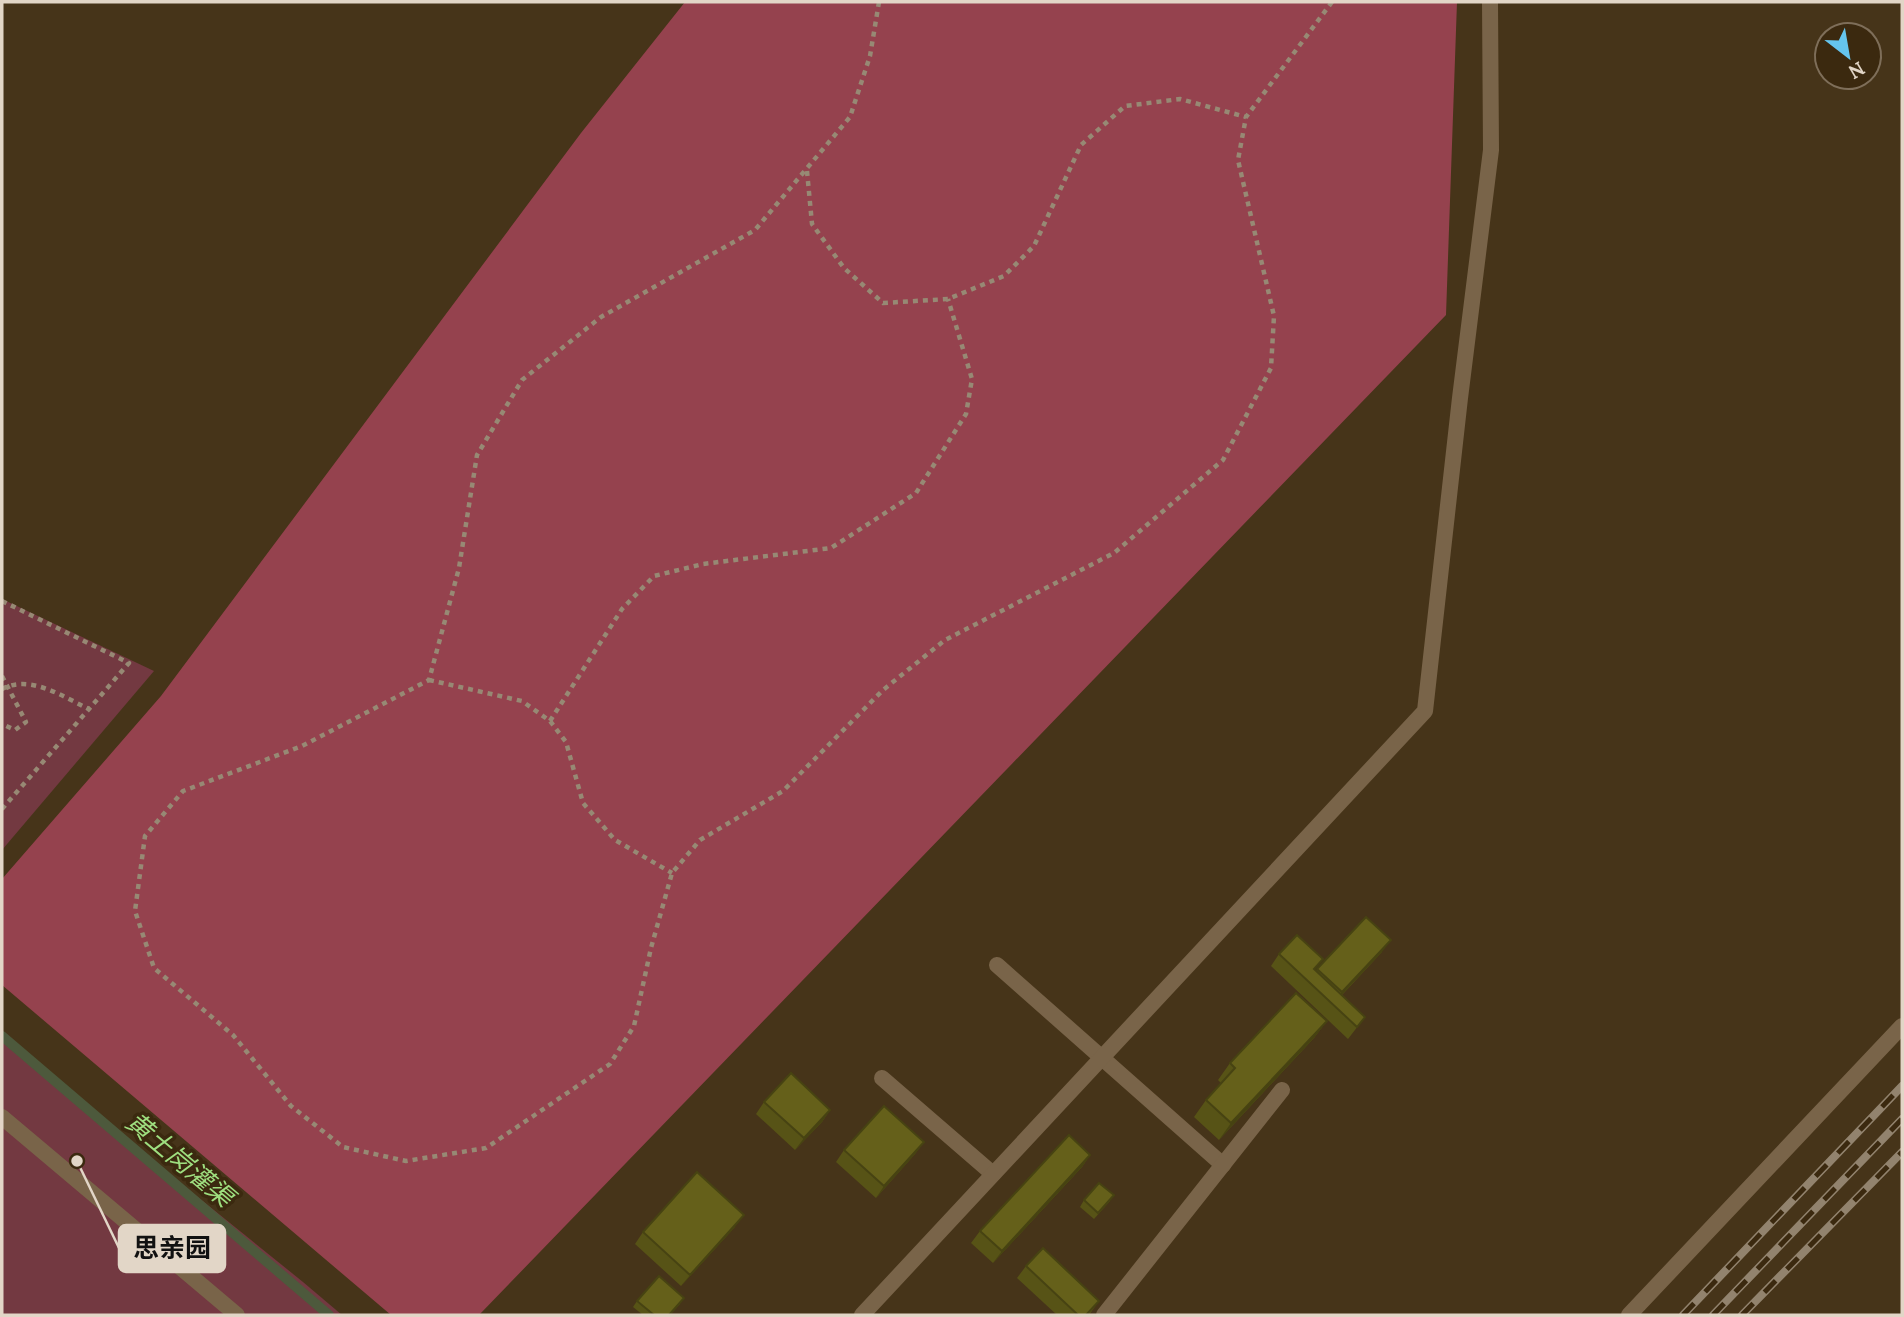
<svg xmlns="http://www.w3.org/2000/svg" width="1904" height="1317" viewBox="0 0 1904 1317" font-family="Lora,'Noto Sans SC',serif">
	<rect width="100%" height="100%" fill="#463419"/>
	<g fill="#733941">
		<path d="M2,599L154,671L2,850Z"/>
		<path d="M2,1039L303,1282L342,1315H2Z"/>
	</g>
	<path fill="#95424e" d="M685,2H1457L1446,315L479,1315H391L2,985V879L161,696L581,133Z"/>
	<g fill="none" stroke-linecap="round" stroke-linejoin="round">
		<path stroke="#4d593c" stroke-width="10" d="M2,1036L329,1315"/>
		<g stroke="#978974" stroke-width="4.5" stroke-dasharray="5 5" stroke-linecap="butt">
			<path d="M879,2L870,56L850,117L755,230L601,317L522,380L477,455L459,568L429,680L302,746L183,791L145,836L135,911L154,968L233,1035L291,1106L343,1147L406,1161L486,1148L610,1064L634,1026L651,948L672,873L700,840L783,791L883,690L945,640L1114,553L1223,460L1271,368L1274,316L1238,160L1246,117L1332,2"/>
			<path d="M807,171L812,224L844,268L883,303L948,299L1004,276L1034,246L1081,145L1125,106L1180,99L1246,117"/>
			<path d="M2,601L129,663L2,809"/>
			<path d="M2,676L26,722L15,730L2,724"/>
			<path d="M429,680L522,701L550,721L566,742L583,803L615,840L672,873"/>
			<path d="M2,689C31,674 63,697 89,709"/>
			<path d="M550,721L622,609L654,576L703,564L831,548L916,493L966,414L972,379L948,299"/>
		</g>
		<g stroke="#796449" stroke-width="16">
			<path d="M997,965L1223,1165"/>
			<path d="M882,1078L993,1174"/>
			<path d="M2,1117L237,1315"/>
			<path d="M862,1315L1425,711L1460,398L1491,150L1490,2"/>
			<path d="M1104,1315L1282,1090"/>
			<path d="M1629,1315L1902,1026"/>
		</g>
		<defs>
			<g id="rail">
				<path d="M1683,1315L1902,1086"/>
				<path d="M1713,1315L1902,1119"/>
				<path d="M1742,1315L1902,1152"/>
			</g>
		</defs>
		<use href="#rail" stroke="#92836e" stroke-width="8"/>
		<use href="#rail" stroke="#3b290f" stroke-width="5" stroke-dasharray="16" stroke-linecap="butt"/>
	</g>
	<g fill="#575316">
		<path d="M1366,917L1382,952L1342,995L1365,1017L1348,1039L1271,966L1279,954L1316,971Z"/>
		<path d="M1327,1021L1314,1038L1219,1140L1194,1117L1206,1100L1221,1083L1218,1080L1230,1063Z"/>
		<path d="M764,1102L830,1110L822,1122L795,1150L756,1114Z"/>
		<path d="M924,1142L915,1154L876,1198L836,1162L844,1150Z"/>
		<path d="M1090,1155L1082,1167L993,1263L971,1243L980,1231Z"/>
		<path d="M1084,1200L1110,1201L1094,1219L1080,1207Z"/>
		<path d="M735,1227L681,1286L635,1244L643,1232Z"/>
		<path d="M1026,1266L1099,1301L1089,1315H1057L1017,1278Z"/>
		<path d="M637,1301L680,1304L670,1315H643L633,1307Z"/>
	</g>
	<g fill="#474312">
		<path d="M1391,940L1382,952L1333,1004L1342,992Z"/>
		<path d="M1327,1021L1314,1038L1219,1140L1231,1123Z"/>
		<path d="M830,1110L822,1122L795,1150L804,1138Z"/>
		<path d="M924,1142L915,1154L876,1198L884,1186Z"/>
		<path d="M1090,1155L1082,1167L993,1263L1002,1251Z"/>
		<path d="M744,1215L735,1227L681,1286L690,1275Z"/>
	</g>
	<g fill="#65601a" stroke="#474312" stroke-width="2">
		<path d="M1366,917L1391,940L1342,992L1317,969Z"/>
		<path d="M1297,935L1323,959L1314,969L1365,1017L1357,1027L1279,954Z"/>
		<path d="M1296,993L1327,1021L1231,1123L1206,1100L1235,1068L1230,1063Z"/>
		<path d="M791,1073L830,1110L804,1138L764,1102Z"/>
		<path d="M884,1106L924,1142L884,1186L844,1150Z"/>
		<path d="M1069,1135L1090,1155L1002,1251L980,1231Z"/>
		<path d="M697,1172L744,1215L690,1275L643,1232Z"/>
		<path d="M1099,1183L1114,1195L1098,1213L1084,1200Z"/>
		<path d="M1043,1248L1099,1301L1086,1315H1078L1026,1266Z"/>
		<path d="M659,1276L684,1298L669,1315H654L637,1301Z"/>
	</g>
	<g text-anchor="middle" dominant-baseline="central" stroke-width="7" stroke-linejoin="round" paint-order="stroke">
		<g font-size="26" font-style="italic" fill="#9ede7f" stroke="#3b290f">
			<text transform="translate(180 1159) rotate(40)">黄土岗灌渠</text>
		</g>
	</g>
	<path fill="none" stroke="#e2d6c7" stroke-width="2.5" d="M77 1161L119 1248"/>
	<circle fill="#e2d6c7" stroke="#3b290f" stroke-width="2.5" cx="77" cy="1161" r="7"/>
	<rect fill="#e2d6c7" stroke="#e2d6c7" stroke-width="2.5" x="119" y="1225" width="106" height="47" rx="7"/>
	<g font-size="26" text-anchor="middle" font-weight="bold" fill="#111">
		<text x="172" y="1257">思亲园</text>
	</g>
	<rect width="1904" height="1317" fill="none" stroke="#e2d6c7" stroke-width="7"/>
	<g transform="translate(1848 56) rotate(149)"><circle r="33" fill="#3b290f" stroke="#7e6e59" stroke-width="2"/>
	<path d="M0-5L12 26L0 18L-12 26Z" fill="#65c5ee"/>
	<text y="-10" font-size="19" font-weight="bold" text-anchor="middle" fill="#e2d6c7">N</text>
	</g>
</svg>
